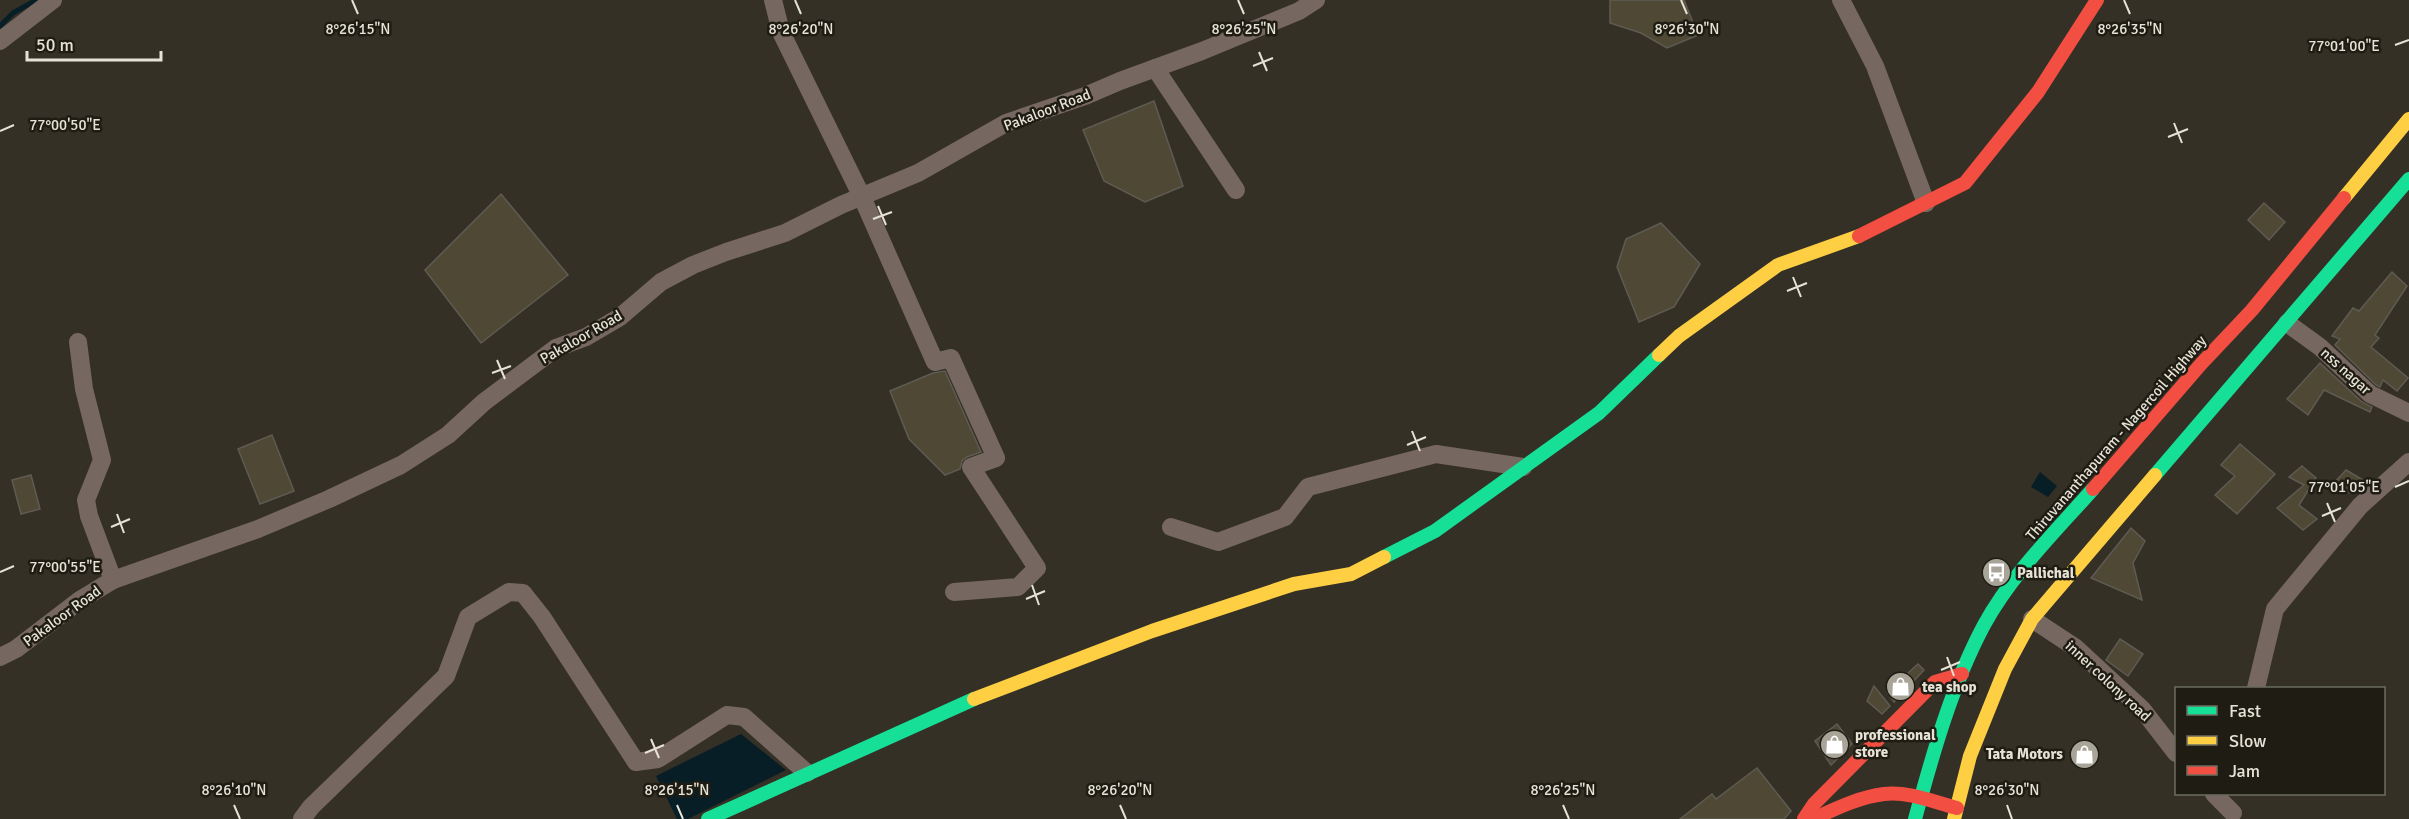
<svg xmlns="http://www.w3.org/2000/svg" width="2409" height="819" viewBox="0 0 2409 819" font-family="Signika,sans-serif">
	<rect width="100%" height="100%" fill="#343026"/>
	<g fill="#071e26">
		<path d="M2040,472L2057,486L2048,497L2031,487Z"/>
		<path d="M741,734L786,770L688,819H677L656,776Z"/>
	</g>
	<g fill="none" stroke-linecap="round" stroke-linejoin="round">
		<path stroke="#071e26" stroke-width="5" d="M0,26L13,13L36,0"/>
	</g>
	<g fill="#4e4835" stroke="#5e5b52" stroke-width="1.5">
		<path d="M1610,0H1684L1698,35L1667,48L1641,33L1610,23Z"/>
		<path d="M1154,101L1183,186L1145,202L1104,181L1083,130Z"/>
		<path d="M501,194L568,275L481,343L425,270Z"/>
		<path d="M2264,203L2285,222L2269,240L2248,220Z"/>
		<path d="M1661,223L1700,264L1674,307L1639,322L1617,267L1626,239Z"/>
		<path d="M2392,272L2407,286L2375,335L2379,338L2371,347L2408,378L2397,391L2383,380L2380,387L2376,385L2335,345L2340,339L2332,336L2353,308L2359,311Z"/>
		<path d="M2320,363L2362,402L2372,407L2370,412L2324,390L2308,415L2287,399Z"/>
		<path d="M945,371L981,452L967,457L962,461L960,469L945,475L909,439L890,391L933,373Z"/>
		<path d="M272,435L294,491L260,504L238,449Z"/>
		<path d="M2240,444L2275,474L2237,514L2215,495L2235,476L2221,465Z"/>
		<path d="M2302,466L2316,478L2299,505L2317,519L2303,530L2277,508L2304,485L2289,477Z"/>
		<path d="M2346,470L2363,480L2350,493L2335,482Z"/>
		<path d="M31,475L40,509L21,514L12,480Z"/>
		<path d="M2131,528L2145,541L2133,563L2142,600L2091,578Z"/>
		<path d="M2120,639L2143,654L2128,676L2106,660Z"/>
		<path d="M1918,664L1924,670L1894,702L1887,692Z"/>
		<path d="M1874,686L1890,706L1882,714L1867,701Z"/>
		<path d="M1837,724L1852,744L1831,765L1815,741Z"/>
		<path d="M1757,768L1791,811L1784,819H1680L1712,794L1716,799Z"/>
	</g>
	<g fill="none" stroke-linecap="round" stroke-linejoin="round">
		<g stroke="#776761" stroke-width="18">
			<path d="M773,0L781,32L862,197L935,362L951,358L996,458L971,467L1037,568L1018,587L954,592"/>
			<path d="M1841,0L1875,66L1926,203"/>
			<path d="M0,41L53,0"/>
			<path d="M1155,68L1236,190"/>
			<path d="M2287,323L2320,347L2370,394L2409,413"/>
			<path d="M78,342L84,389L102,460L86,500L89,516L113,580"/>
			<path d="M1171,527L1218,542L1285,517L1308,487L1436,454L1523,467"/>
			<path d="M2032,619L2076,648L2142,709L2176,753"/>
			<path d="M0,657L16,649L80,600L113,580L258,529L329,499L401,465L448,435L484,402L556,348L586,337L620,317L661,282L693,265L726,252L785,233L841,205L918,173L1006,123L1085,96L1120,81L1202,51L1299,11L1316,0"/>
			<path d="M2256,688L2275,609L2360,506L2409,462"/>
			<path d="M2214,794L2233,813"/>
			<path d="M302,819L311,807L446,676L468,617L509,592L523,593L542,617L636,762L658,759L727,715L744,717L807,773"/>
		</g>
		<g stroke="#16e098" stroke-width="14">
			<path d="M2155,475L2409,179"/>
			<path d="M1384,557L1435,531L1599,413L1659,355"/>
			<path d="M708,819L974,699"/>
			<path d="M1915,819C1933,753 1952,685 1984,625C2012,574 2055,532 2093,489"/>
		</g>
		<g stroke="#ffcf43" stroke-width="14">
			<path d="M2344,198L2409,119"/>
			<path d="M1659,355L1679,336L1778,265L1859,236"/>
			<path d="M974,699L1152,631L1294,584L1351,574L1384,557"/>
			<path d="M1954,819L1970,756L2005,669L2032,619L2155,475"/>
		</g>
		<g stroke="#f24e42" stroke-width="14">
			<path d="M1859,236L1965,183L2038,92L2097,0"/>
			<path d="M2093,489L2201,364L2252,310L2344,198"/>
			<path d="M1804,819L1814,804L1935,682L1962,674"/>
			<path d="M1813,819C1835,809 1859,797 1884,794C1908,791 1934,802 1957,808"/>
		</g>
	</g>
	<path fill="none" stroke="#e6e3d6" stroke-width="2" d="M352,0L358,14M795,0L801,14M1238,0L1244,14M1681,0L1687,14M2124,0L2130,14M2395,45L2409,40M1259,52L1267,71M1253,66L1273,58M2174,123L2182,143M0,131L14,125M2168,137L2188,129M878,206L886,225M873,219L892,212M1793,277L1801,297M1787,291L1807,283M497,360L505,379M492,373L511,366M1412,431L1420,451M1407,445L1426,437M2395,487L2409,481M2327,503L2335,522M117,514L124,533M2322,516L2341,508M111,527L130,519M0,572L14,566M1032,585L1039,605M1026,599L1045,591M1947,657L1954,676M1941,670L1960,662M651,739L659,758M645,753L664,745M234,805L240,819M677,805L683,819M1120,805L1126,819M1563,805L1569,819M2007,805L2012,819"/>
	<defs>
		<symbol id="bus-disc" viewBox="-11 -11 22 22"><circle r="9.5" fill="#a8a498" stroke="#1e1c13"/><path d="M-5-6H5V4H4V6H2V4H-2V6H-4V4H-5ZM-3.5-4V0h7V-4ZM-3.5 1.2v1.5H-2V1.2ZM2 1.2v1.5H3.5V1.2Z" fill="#fff"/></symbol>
		<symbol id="shop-disc" viewBox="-11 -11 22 22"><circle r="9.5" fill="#a8a498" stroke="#1e1c13"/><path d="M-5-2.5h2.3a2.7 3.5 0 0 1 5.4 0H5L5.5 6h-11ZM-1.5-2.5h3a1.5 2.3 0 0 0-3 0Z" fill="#fff"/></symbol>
	</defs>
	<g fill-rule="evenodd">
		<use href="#bus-disc" x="1980" y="556" width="33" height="33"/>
		<use href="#shop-disc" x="1884" y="670" width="33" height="33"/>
		<use href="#shop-disc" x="1818" y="728" width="33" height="33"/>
		<use href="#shop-disc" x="2068" y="738" width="33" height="33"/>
	</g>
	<g text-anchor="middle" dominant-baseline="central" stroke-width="5" stroke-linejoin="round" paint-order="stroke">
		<g font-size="15" fill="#e6e3d6" stroke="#1e1c13">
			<text transform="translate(1047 110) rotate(-21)">Pakaloor Road</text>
			<text transform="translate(581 337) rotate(-30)">Pakaloor Road</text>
			<text transform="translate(2346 371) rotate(42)">nss nagar</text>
			<text transform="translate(2116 438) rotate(-49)">Thiruvananthapuram - Nagercoil Highway</text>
			<text transform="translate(62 616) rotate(-36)">Pakaloor Road</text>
			<text transform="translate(2108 681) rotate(43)">inner colony road</text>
		</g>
		<g font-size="15" font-weight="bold" fill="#e6e3d6" stroke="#1e1c13" text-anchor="start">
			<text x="2017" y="573">Pallichal</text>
			<text x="1922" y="687">tea shop</text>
			<text x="1855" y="735">professional<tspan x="1855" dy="17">store</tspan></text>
			<text x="2063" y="754" text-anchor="end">Tata Motors</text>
		</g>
	</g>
	<g font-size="15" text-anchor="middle" fill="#e6e3d6" stroke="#1e1c13" stroke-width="5" stroke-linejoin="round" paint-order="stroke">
		<text x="358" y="34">8°26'15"N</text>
		<text x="801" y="34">8°26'20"N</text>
		<text x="1244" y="34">8°26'25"N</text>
		<text x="1687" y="34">8°26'30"N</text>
		<text x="2130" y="34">8°26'35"N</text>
		<text x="2344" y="51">77°01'00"E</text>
		<text x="65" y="130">77°00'50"E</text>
		<text x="2344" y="492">77°01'05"E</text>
		<text x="65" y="572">77°00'55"E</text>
		<text x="234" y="795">8°26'10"N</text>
		<text x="677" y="795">8°26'15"N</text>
		<text x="1120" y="795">8°26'20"N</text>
		<text x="1563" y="795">8°26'25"N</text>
		<text x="2007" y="795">8°26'30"N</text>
	</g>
	<rect x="2175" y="687" width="210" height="108" fill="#1e1c13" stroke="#6e6c61" stroke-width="1.5"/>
	<rect x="2187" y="706" width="30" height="9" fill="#16e098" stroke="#6e6c61" stroke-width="1.5"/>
	<text x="2229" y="717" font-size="18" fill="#e6e3d6">Fast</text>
	<rect x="2187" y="736" width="30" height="9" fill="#ffcf43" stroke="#6e6c61" stroke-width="1.5"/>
	<text x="2229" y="747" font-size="18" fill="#e6e3d6">Slow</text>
	<rect x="2187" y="766" width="30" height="9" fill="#f24e42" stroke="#6e6c61" stroke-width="1.5"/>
	<text x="2229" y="777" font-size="18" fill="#e6e3d6">Jam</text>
	<path d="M27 51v9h134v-9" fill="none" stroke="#e6e3d6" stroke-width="3"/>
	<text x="36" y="51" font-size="18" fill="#e6e3d6" stroke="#1e1c13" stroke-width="4.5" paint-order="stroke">50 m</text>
</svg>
